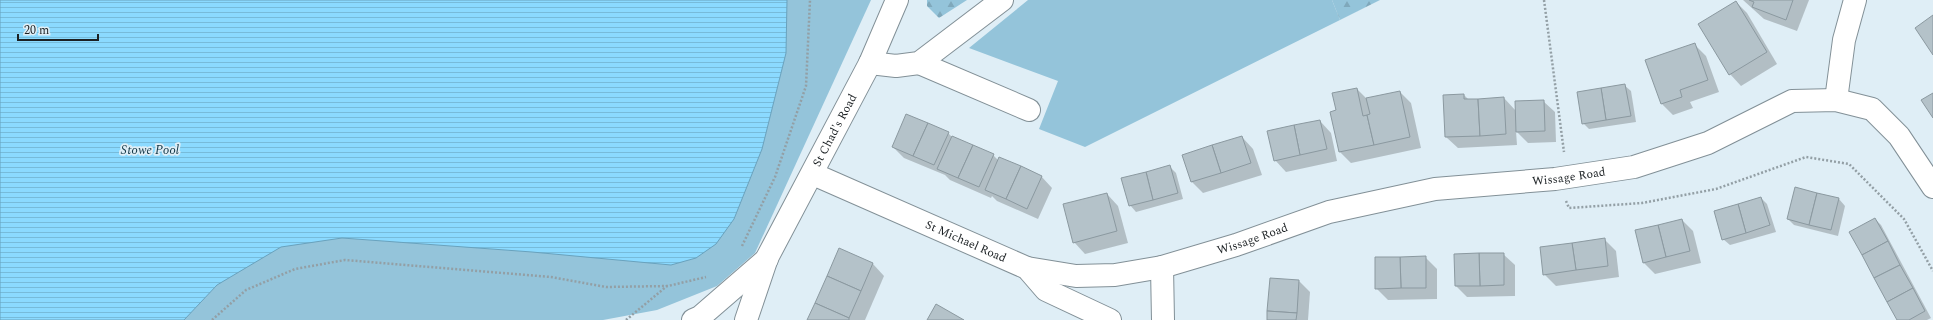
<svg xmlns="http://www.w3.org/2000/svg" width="1933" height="320" viewBox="0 0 1933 320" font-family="Spectral,serif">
	<defs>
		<pattern id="forest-firs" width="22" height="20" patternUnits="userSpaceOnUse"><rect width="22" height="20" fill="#94c4da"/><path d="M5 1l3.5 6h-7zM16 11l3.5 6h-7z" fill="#7fa8bb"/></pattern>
		<pattern id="water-rules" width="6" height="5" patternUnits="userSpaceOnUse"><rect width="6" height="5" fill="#8bdaff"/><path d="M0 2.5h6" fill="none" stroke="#77bbda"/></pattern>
	</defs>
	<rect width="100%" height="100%" fill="#dfeef6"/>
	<g fill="#94c4da">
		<path d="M0,0H871L755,253L717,286L657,310L603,320H0Z"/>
		<path d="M1028,0H1332L1340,20L1085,147L1039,129L1058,81L969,48Z"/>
	</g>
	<g fill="url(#forest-firs)">
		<path d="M927,0H967L939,18L927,6Z"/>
		<path d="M1332,0H1380L1340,20Z"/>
	</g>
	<path fill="url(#water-rules)" stroke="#69a2bd" d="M0,0H787L786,53L762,149L734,219L716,244L696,258L671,265L532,252L342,238L281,247L217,285L184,320H0Z"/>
	<g fill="#0003">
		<path d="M1743,0H1809L1797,31L1764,19Z"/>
		<path d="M1736,2L1747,13L1777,64L1741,86L1730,74L1699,24Z"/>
		<path d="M1694,44L1706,56L1719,92L1690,102L1693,108L1673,115L1662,104L1646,61Z"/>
		<path d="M1624,85L1631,91L1636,122L1589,129L1583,123Z"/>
		<path d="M1357,89L1367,99L1400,92L1411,103L1421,148L1351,163L1340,152L1337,111Z"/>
		<path d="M1464,95L1469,100L1504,98L1516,111L1543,101L1555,112L1556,142L1528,143L1516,131L1517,145L1458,148L1446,137Z"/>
		<path d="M1320,121L1331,133L1337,161L1286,172L1275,160Z"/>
		<path d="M948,133L952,137L993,155L999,161L1041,176L1052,188L1038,219L997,201L992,196L991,198L950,180L945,175L904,158L893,147Z"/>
		<path d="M1242,137L1253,149L1262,175L1203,193L1192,182L1183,156Z"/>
		<path d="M1170,167L1176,173L1183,199L1136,212L1130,205Z"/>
		<path d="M1795,188L1839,199L1845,206L1838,236L1794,225L1788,219Z"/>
		<path d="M1107,194L1118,206L1128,243L1085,254L1074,242Z"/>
		<path d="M1761,198L1767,204L1776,232L1730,245L1723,239Z"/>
		<path d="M1875,219L1881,225L1931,318L1927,320H1898Z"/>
		<path d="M1682,220L1693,231L1701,263L1655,274L1644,263L1636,231Z"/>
		<path d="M1604,239L1616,251L1619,277L1556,286L1544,274Z"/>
		<path d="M840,250L873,264L884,276L865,320H808Z"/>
		<path d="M1503,254L1515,265V296L1467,297L1456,286Z"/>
		<path d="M1425,257L1437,269V299L1388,300L1376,288Z"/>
		<path d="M1299,281L1310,292L1308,320H1268Z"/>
	</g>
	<g fill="#b4c2c9" stroke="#8b99a0">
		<path d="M1749,0H1793L1786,20L1752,7L1754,2Z"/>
		<path d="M1736,1L1767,52L1729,75L1698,24Z"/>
		<path d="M1933,15V55L1915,28Z"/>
		<path d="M1695,43L1708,80L1680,90L1682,97L1661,104L1645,60Z"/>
		<path d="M1625,84L1631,116L1606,120L1601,88Z"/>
		<path d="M1357,88L1363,116L1367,115L1374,145L1339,152L1330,112L1336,110L1332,93Z"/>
		<path d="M1601,88L1606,120L1582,124L1577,92Z"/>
		<path d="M1400,91L1410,137L1374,145L1367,115L1370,114L1366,98Z"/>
		<path d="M1933,93V118L1921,100Z"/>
		<path d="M1464,94V99H1478L1480,136L1445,137L1443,95Z"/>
		<path d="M1504,97L1506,134L1480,136L1478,99Z"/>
		<path d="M1544,100L1545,131L1516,132L1515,101Z"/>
		<path d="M906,114L928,123L913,156L892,147Z"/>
		<path d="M1320,120L1327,149L1300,155L1294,125Z"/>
		<path d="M928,123L949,132L934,165L913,156Z"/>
		<path d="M1294,125L1300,155L1274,161L1267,131Z"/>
		<path d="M952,136L973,145L958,178L937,169Z"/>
		<path d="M1242,136L1251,163L1221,173L1212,145Z"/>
		<path d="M973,145L994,154L979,187L958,178Z"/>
		<path d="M1212,145L1221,173L1191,182L1182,155Z"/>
		<path d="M999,157L1021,166L1006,199L985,190Z"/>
		<path d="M1170,165L1178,193L1153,200L1146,172Z"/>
		<path d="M1021,166L1042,176L1027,209L1006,199Z"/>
		<path d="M1146,172L1153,200L1129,206L1121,178Z"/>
		<path d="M1795,187L1817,193L1809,225L1787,219Z"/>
		<path d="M1107,193L1117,231L1073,243L1063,204Z"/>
		<path d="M1817,193L1839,198L1831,230L1809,225Z"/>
		<path d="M1761,197L1770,225L1746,233L1738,204Z"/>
		<path d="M1738,204L1746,233L1722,240L1714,211Z"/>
		<path d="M1875,218L1888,241L1862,255L1849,232Z"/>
		<path d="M1682,219L1690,251L1666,257L1658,225Z"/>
		<path d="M1658,225L1666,257L1643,263L1635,230Z"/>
		<path d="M1605,238L1608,266L1576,270L1572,243Z"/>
		<path d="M1888,241L1900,265L1874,278L1862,255Z"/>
		<path d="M1572,243L1576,270L1543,275L1540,247Z"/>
		<path d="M839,248L873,263L861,291L827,276Z"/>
		<path d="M1479,253H1504V285L1480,286Z"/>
		<path d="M1479,253L1480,286H1455L1454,254Z"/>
		<path d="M1426,256V288H1401L1400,257Z"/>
		<path d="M1375,257H1400L1401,288L1375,289Z"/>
		<path d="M1900,265L1913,288L1887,302L1874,278Z"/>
		<path d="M827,276L861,291L849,318L815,303Z"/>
		<path d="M1270,278L1299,280L1297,313L1267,311Z"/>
		<path d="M1913,288L1925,311L1909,320H1897L1887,302Z"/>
		<path d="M815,303L849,318V320H807Z"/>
		<path d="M936,304L964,320H927Z"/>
		<path d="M1267,311L1297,313L1296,320H1267Z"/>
	</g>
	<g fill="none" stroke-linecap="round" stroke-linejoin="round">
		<defs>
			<g id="minor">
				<path d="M870,63L896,66L919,63L1002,0"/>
				<path d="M919,63L1029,110"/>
				<path d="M1836,100L1844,40L1855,0"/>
				<path id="s1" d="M813,174L1027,268L1046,290L1110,320"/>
				<path d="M1162,267L1163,320"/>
				<path id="s2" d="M1027,268L1076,276L1115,275L1162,267L1236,245L1329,212L1435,189L1555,179L1634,167L1708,143L1792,101L1836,100L1872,109L1899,136L1933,187"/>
				<path d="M693,320L700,317L767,259"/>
				<path id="s3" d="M746,320L767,258L870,63L897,0"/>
			</g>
		</defs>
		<use href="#minor" stroke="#829097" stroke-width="24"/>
		<g stroke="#939fa5" stroke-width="2.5" stroke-dasharray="2 2" stroke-linecap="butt">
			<path d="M1544,0L1564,152"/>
			<path d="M1566,201L1569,208L1642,203L1716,189L1806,157L1849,164L1904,219L1933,271"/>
			<path d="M742,246L775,177L806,86L810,0"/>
			<path d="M212,320L246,290L295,269L345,260L551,277L606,287L668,286L706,277"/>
			<path d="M626,320L667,286"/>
		</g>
		<use href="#minor" stroke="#fff" stroke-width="22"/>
	</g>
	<g text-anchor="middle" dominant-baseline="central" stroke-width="3.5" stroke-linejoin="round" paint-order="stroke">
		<g font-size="12" fill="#1b2023" stroke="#dfeef6">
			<text stroke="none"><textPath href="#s3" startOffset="210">St Chad's Road</textPath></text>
			<text stroke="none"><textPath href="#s2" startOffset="555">Wissage Road</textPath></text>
			<text stroke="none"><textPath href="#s2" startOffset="231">Wissage Road</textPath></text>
			<text stroke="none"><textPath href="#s1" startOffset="167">St Michael Road</textPath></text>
		</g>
		<g font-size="13" font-style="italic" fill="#113545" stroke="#dfeef6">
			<text x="150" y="150">Stowe Pool</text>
		</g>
	</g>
	<path d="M18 34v6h80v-6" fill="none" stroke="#1b2023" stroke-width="2"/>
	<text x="24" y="34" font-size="12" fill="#1b2023" stroke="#dfeef6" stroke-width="3" paint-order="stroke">20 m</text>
</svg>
